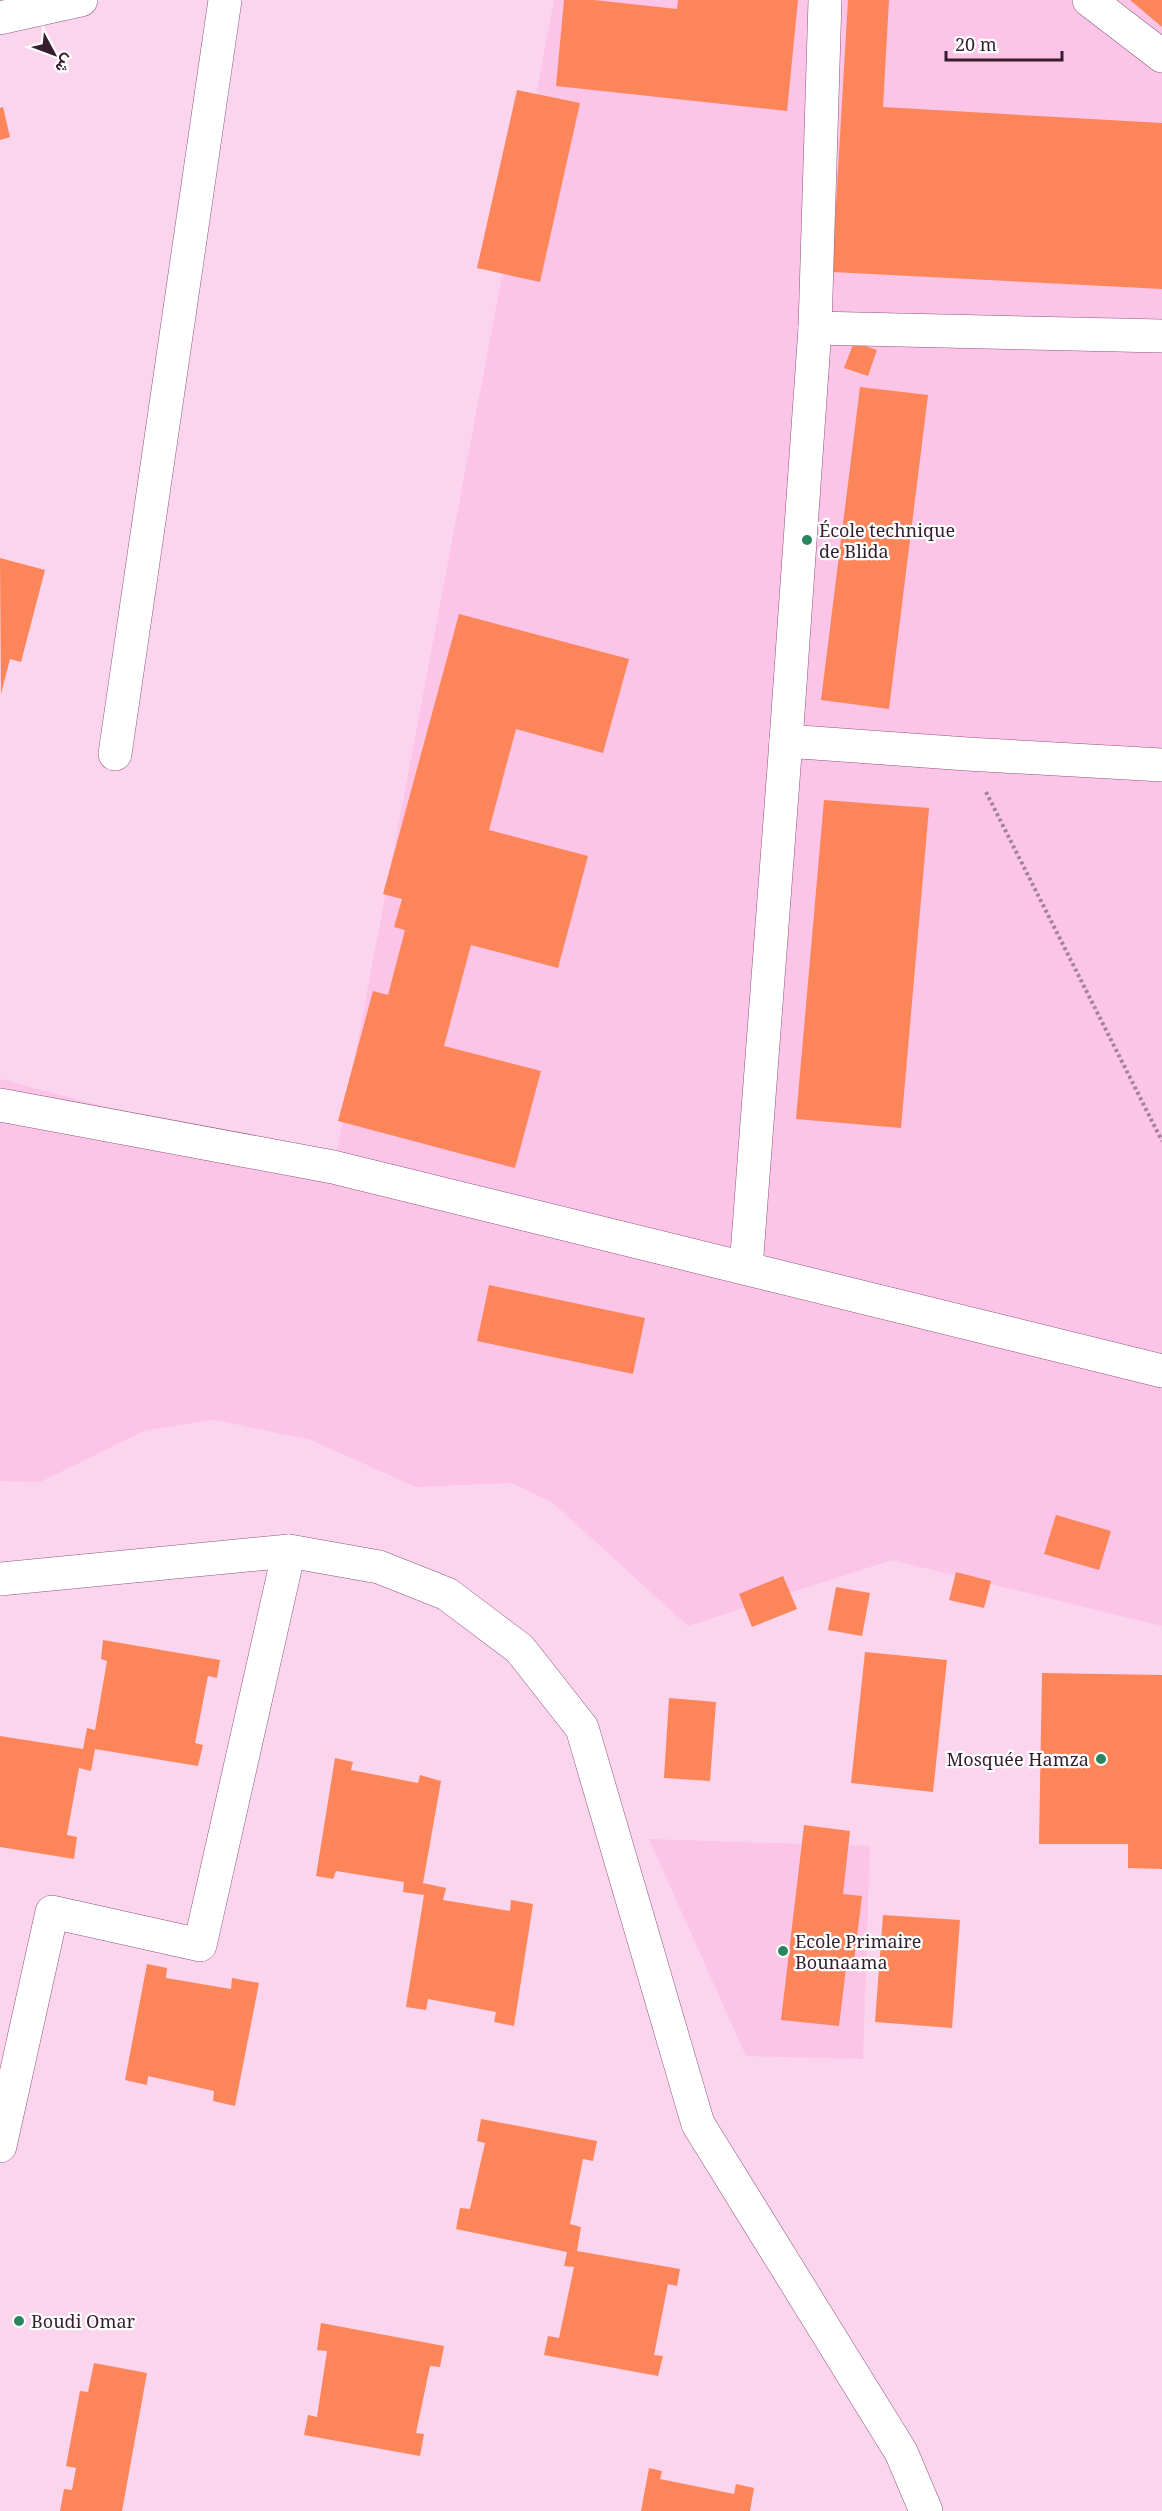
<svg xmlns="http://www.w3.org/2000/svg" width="1162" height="2511" viewBox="0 0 1162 2511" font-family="'Noto Serif',Vazirmatn,serif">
	<rect width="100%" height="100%" fill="#fbd5ed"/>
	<g fill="#fcc4e7">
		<path d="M554,0H1162V1626L892,1560L688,1626L553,1503L512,1483L416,1487L311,1440L215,1420L146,1430L40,1482L0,1481V1079L334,1167Z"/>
		<path d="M649,1839L870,1846L863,2059L746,2056Z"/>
	</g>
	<g fill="#fc865a">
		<path d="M564,0H594L677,9L678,0H798L787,111L556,86Z"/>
		<path d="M848,0H889L883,107L1162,123V289L832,272Z"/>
		<path d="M1130,0H1162V27Z"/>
		<path d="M517,90L580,103L540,282L477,268Z"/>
		<path d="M3,107L10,137L0,140V108Z"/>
		<path d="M854,342L877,350L868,376L844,368Z"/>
		<path d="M860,387L928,395L889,709L821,700Z"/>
		<path d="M0,558L45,570L21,662L10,659L1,694Z"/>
		<path d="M459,614L629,659L603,753L516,729L489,830L588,856L558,968L471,945L444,1046L541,1071L515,1168L338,1121L373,991L388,995L405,930L394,927L402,899L383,894Z"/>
		<path d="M824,800L929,808L901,1128L796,1119Z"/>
		<path d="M489,1285L645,1318L633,1374L477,1341Z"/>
		<path d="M1056,1515L1111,1531L1099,1570L1044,1554Z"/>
		<path d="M956,1572L991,1581L984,1608L949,1600Z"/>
		<path d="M783,1576L797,1609L752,1627L739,1594Z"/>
		<path d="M836,1587L870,1593L862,1636L828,1630Z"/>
		<path d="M103,1640L220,1660L217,1678L208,1676L195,1743L203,1745L198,1766L95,1749L91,1771L79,1768L67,1835L77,1837L74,1859L0,1847V1736L83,1749L87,1728L95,1730L107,1661L101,1659Z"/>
		<path d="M865,1652L947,1660L933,1792L851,1783Z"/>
		<path d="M1042,1673L1162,1675V1869L1128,1868V1844H1039Z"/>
		<path d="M669,1698L716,1702L710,1781L664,1778Z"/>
		<path d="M335,1758L353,1762L351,1770L418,1783L420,1775L441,1781L423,1883L446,1888L443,1900L510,1911L511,1900L533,1904L514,2026L494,2022L496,2012L428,1999L426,2010L406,2007L424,1895L403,1892L404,1882L336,1871L333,1879L316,1876Z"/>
		<path d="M804,1825L850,1831L843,1894L862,1896L854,1961L847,1960L839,2026L781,2020Z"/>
		<path d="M883,1915L960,1920L952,2028L875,2022Z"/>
		<path d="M147,1964L167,1968L166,1978L231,1989L232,1978L259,1983L235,2106L213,2101L214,2091L148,2076L147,2085L125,2080Z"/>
		<path d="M481,2119L597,2141L593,2161L583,2159L570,2224L581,2227L577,2251L680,2269L677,2286L668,2284L654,2355L663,2356L658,2376L544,2355L548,2336L559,2338L574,2267L564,2266L567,2252L456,2229L460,2208L470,2209L485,2143L477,2141Z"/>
		<path d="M321,2323L444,2346L440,2367L430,2366L416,2433L424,2434L420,2456L304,2435L308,2415L317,2417L327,2351L317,2350Z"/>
		<path d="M94,2363L147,2373L122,2511H60L64,2489L72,2490L76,2468L66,2466L80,2391L88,2392Z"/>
		<path d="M649,2468L662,2471L660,2479L734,2494L736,2484L754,2488L750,2511H641Z"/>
	</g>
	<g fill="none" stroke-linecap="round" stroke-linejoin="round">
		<defs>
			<g id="minor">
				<path d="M1089,0L1162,56"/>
				<path d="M815,328L1162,336"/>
				<path d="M786,741L967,754L1162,765"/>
				<path d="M115,754L225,0"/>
				<path d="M0,1105L333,1167L1162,1371"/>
				<path d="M746,1268L786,741L815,328L825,0"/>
				<path d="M0,1579L289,1551L379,1567L447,1594L520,1649L582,1728L698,2124L901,2452L926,2511"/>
				<path d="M0,2146L52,1912L200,1945L289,1551"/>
			</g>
			<path id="major" d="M0,18L81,0"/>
		</defs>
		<use href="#minor" stroke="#8d567b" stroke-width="34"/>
		<use href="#major" stroke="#8d567b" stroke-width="34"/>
		<path stroke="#a38398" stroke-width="4" stroke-dasharray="3 3" stroke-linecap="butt" d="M986,792L1162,1141"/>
		<use href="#minor" stroke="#fff" stroke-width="33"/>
		<use href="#major" stroke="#fff" stroke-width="33"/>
	</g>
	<g fill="#29875f" stroke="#fff" stroke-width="2">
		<circle cx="807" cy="540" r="6"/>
		<circle cx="1101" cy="1759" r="6"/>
		<circle cx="783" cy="1951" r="6"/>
		<circle cx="19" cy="2321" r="6"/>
	</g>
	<g text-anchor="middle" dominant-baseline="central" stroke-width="4.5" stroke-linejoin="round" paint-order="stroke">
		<g font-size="18" fill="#351d2d" stroke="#fff" text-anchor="start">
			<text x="819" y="530">École technique<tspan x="819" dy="21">de Blida</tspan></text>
			<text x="1089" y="1759" text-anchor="end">Mosquée Hamza</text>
			<text x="795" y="1941">Ecole Primaire<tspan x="795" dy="21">Bounaama</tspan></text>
			<text x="31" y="2321">Boudi Omar</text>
		</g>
	</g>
	<g transform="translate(54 54) rotate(131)" stroke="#ffffff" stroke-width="4.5" paint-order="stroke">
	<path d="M0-4.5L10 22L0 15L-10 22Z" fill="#351d2d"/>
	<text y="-9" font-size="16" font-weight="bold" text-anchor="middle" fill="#351d2d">ش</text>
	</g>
	<path d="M946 51v9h116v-9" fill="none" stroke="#351d2d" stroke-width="3"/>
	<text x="955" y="51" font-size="18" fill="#351d2d" stroke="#ffffff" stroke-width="4.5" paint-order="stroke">20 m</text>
</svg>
